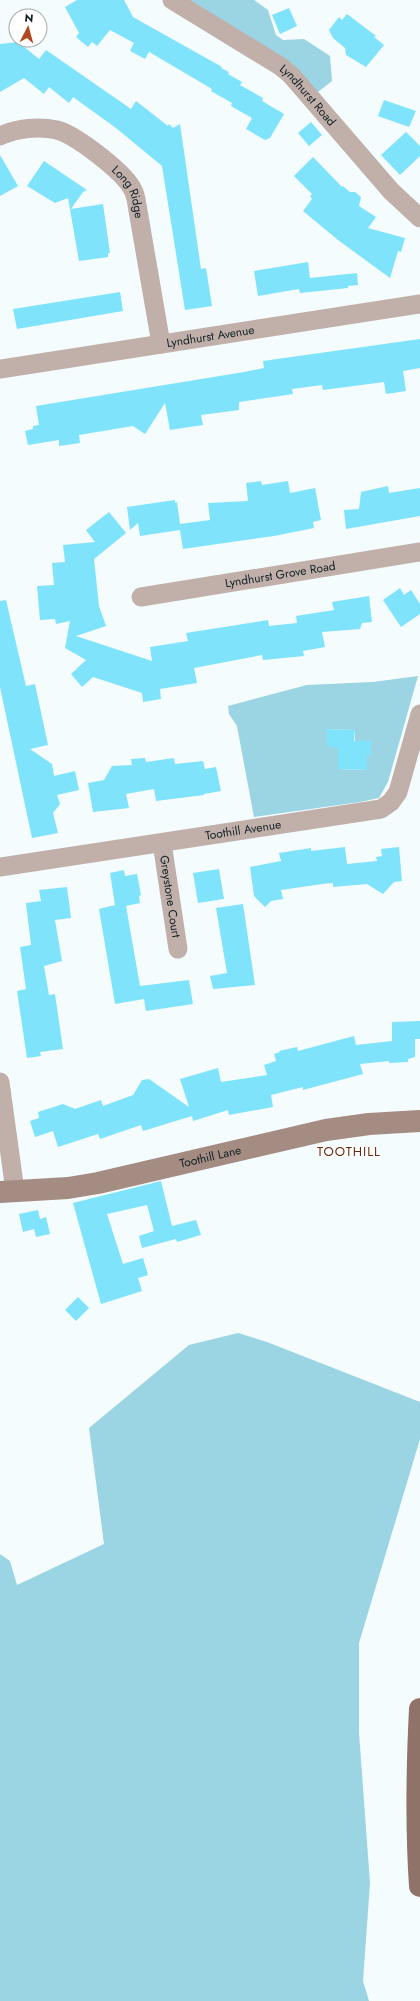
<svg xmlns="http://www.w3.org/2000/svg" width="420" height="2001" viewBox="0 0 420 2001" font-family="Jost,sans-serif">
	<rect width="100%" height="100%" fill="#f4fcfe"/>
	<g fill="#9bd4e2" fill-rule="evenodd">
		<path d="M185,0H254L268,10L276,35L283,40L304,39L330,56L332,81L318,92Z"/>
		<path d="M418,676L388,782L379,798L360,802L254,817L237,726L229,714L228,706L307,685L373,682ZM327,729L355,730V741H371V754L367,755V770L338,769V747H327Z"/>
		<path d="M238,1333L267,1342L420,1402V1439L359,1643V1733L370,1883L363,1981L369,2001H0V1554L10,1561L17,1585L104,1544L89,1428L189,1345Z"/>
	</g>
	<g fill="#7fe3fb">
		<path d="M77,0H124L133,17L222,67L221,68L229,72L228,74L242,82L240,85L263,98L262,101L284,114L270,138L265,140L246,129L252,118L231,106L232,103L211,91L212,89L151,53L149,52L145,59L130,51L134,43L110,30L97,46L92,42L88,47L76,37L79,33L65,7Z"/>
		<path d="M289,8L297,26L280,34L272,15Z"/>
		<path d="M347,14L376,36L374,37L384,45L366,67L346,55L345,48L333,38L329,30L339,17L342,20Z"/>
		<path d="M18,42L39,59L46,50L131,109L136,101L168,126L169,124L173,128L180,124L201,269L206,268L212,306L185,310L162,166L116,128L73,97L69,103L49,87L44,94L24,78L0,92V44Z"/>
		<path d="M384,100L416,111L409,127L378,116Z"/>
		<path d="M311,122L322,135L309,146L298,133Z"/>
		<path d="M406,132L420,146V156L400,175L381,155Z"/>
		<path d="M0,155L18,186L0,196Z"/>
		<path d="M313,157L342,187L343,186L350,192H355L361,197L359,206L376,217L368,228L405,238L401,252L398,251L390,278L338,240L303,211L312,199L310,196L312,194L294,176Z"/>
		<path d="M44,161L87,190L83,192L71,209L103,204L110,253H108V257L79,261L68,198L55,203L27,186Z"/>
		<path d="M308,262L310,278L357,273L358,285L348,286V288L300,293L299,289L258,296L254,271Z"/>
		<path d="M120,292L123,311L17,329L13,309Z"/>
		<path d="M420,339V368L403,371L406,391L386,394L384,382L323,390L322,385L292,389L293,394L239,402V410L201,415L203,425L170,430L165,403L145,434L133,426L79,435L80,443L59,446V440L28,445L25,431L33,429V426L39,425L36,406L244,372L264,368L263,361L277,359Z"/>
		<path d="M261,481L262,485L288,481L290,493L315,488L321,520L313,522L314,528L274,536L183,549L180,530L140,536L138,523L130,530L127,507L175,500V503L177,502L180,524L210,520L208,503L248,501L246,483Z"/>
		<path d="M388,486L389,493L420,488V516L346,529L344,510L359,509L361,492Z"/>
		<path d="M109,512L126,533L94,559L99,606L106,626L76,636L152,661L150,647L188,641L186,633L268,620L269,626L297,623L296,616L334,610L332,602L369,596L372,622L362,623L360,629L322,632L325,647L303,651L304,656L263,660L262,655L194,668L197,683L160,689L161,699L143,702L142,693L93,677L82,687L71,674L86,660L65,648L70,621L56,624L55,619L40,620L37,586L54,585L52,563L65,562L63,545L95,542L86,530Z"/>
		<path d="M400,588L404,595L411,590L420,604V614L401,627L383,600Z"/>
		<path d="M6,600L26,686L35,684L48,745L30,749L52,764L54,776L75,771L79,790L57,795L60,804L53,813L58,833L32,838L0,687V601Z"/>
		<path d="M327,729L355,730L354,741H371V755H367V770L338,769V747H327Z"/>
		<path d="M145,758L146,762L174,758L175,764L203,761L205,769L216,767L221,791L204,794V795L156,801L154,789L126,794L129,808L93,812L88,783L104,780L112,766L132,765L131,759Z"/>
		<path d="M345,847L347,864L377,861L376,857L382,856L381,849L399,847L402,881L394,882L383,894L367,884L333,887V883L322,884L281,890L283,899L271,901L265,907L254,896L250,867L281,861L279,853L311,848V851Z"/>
		<path d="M219,869L224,899L198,903L193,873Z"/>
		<path d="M124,870L125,876L137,874L141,895L139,896L140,903L126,906L140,986L189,980L193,1004L146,1011L144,999L115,1004L99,909L115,905L110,873Z"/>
		<path d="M67,887L71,918L55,920L62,961L44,966L49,995L55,994L63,1049L40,1052L41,1056L27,1058L17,991L26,989L20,947L31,945L26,903L41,901L39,890Z"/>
		<path d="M243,904L255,985L213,989L210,976L227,973L216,908Z"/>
		<path d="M420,1021V1039H415V1057L408,1059V1062L389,1063V1061L360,1064L363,1074L303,1090V1087L271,1095L273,1107L229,1115L228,1110L193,1121L192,1116L143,1131L141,1125L100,1139L98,1134L58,1147L53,1131L35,1137L30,1121L39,1118L38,1112L63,1104L75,1109L101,1100L103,1106L133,1095L142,1080L149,1079L189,1107L180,1079L218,1068L221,1082L267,1075L264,1065L276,1061L274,1054L280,1052L279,1051L297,1047L298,1051L354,1036L356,1045L392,1041V1022Z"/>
		<path d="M161,1181L172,1226L196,1220L201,1235L177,1242L176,1239L142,1248L139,1236L154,1231L147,1205L107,1214L123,1264L143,1258L148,1275L138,1278L142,1291L101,1304L73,1203Z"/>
		<path d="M38,1210L40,1219L46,1217L50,1234L36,1237L34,1229L23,1232L19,1214Z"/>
		<path d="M78,1297L89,1308L76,1321L65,1310Z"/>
	</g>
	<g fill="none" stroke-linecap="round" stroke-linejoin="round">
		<g stroke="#c1b0aa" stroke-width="19">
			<path id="s1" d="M172,0L280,66L291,75L391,191L420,218"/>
			<path id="s2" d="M0,136C17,128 39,126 57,130C76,135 119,169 130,185C133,189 135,194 136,199L161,344"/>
			<path id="s3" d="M0,369L420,304"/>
			<path id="s4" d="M141,597L420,552"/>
			<path id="s5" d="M162,843L178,949"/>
			<path id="s6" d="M0,867L381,809L391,802L398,792L420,714"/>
			<path d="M0,1082L15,1191"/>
		</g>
		<path stroke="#a48c83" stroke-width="22" id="s7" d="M0,1192L68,1188L98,1183L326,1130L369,1124L420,1121"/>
		<path stroke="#8f7268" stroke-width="22" d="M420,1709C417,1768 416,1827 420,1886"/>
	</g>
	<g text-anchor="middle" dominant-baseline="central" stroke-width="3" stroke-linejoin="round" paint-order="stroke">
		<g font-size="12" fill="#102025" stroke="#fff">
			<text stroke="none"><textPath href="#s1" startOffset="167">Lyndhurst Road</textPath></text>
			<text stroke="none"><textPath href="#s2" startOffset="156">Long Ridge</textPath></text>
			<text stroke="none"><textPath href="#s3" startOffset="213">Lyndhurst Avenue</textPath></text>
			<text stroke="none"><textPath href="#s4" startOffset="141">Lyndhurst Grove Road</textPath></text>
			<text stroke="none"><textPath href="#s6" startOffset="246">Toothill Avenue</textPath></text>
			<text stroke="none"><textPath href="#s5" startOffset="54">Greystone Court</textPath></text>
			<text stroke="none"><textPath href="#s7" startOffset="214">Toothill Lane</textPath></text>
		</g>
		<g font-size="13" letter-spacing="1" fill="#6a290e" stroke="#fff">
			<text x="349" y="1151">TOOTHILL</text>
		</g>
	</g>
	<g transform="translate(28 28) rotate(6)"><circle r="19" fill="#ffffff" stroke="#9fa6a8"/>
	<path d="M0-3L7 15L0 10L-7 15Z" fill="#af491e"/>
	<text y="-6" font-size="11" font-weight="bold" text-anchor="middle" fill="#102025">N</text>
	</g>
</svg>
